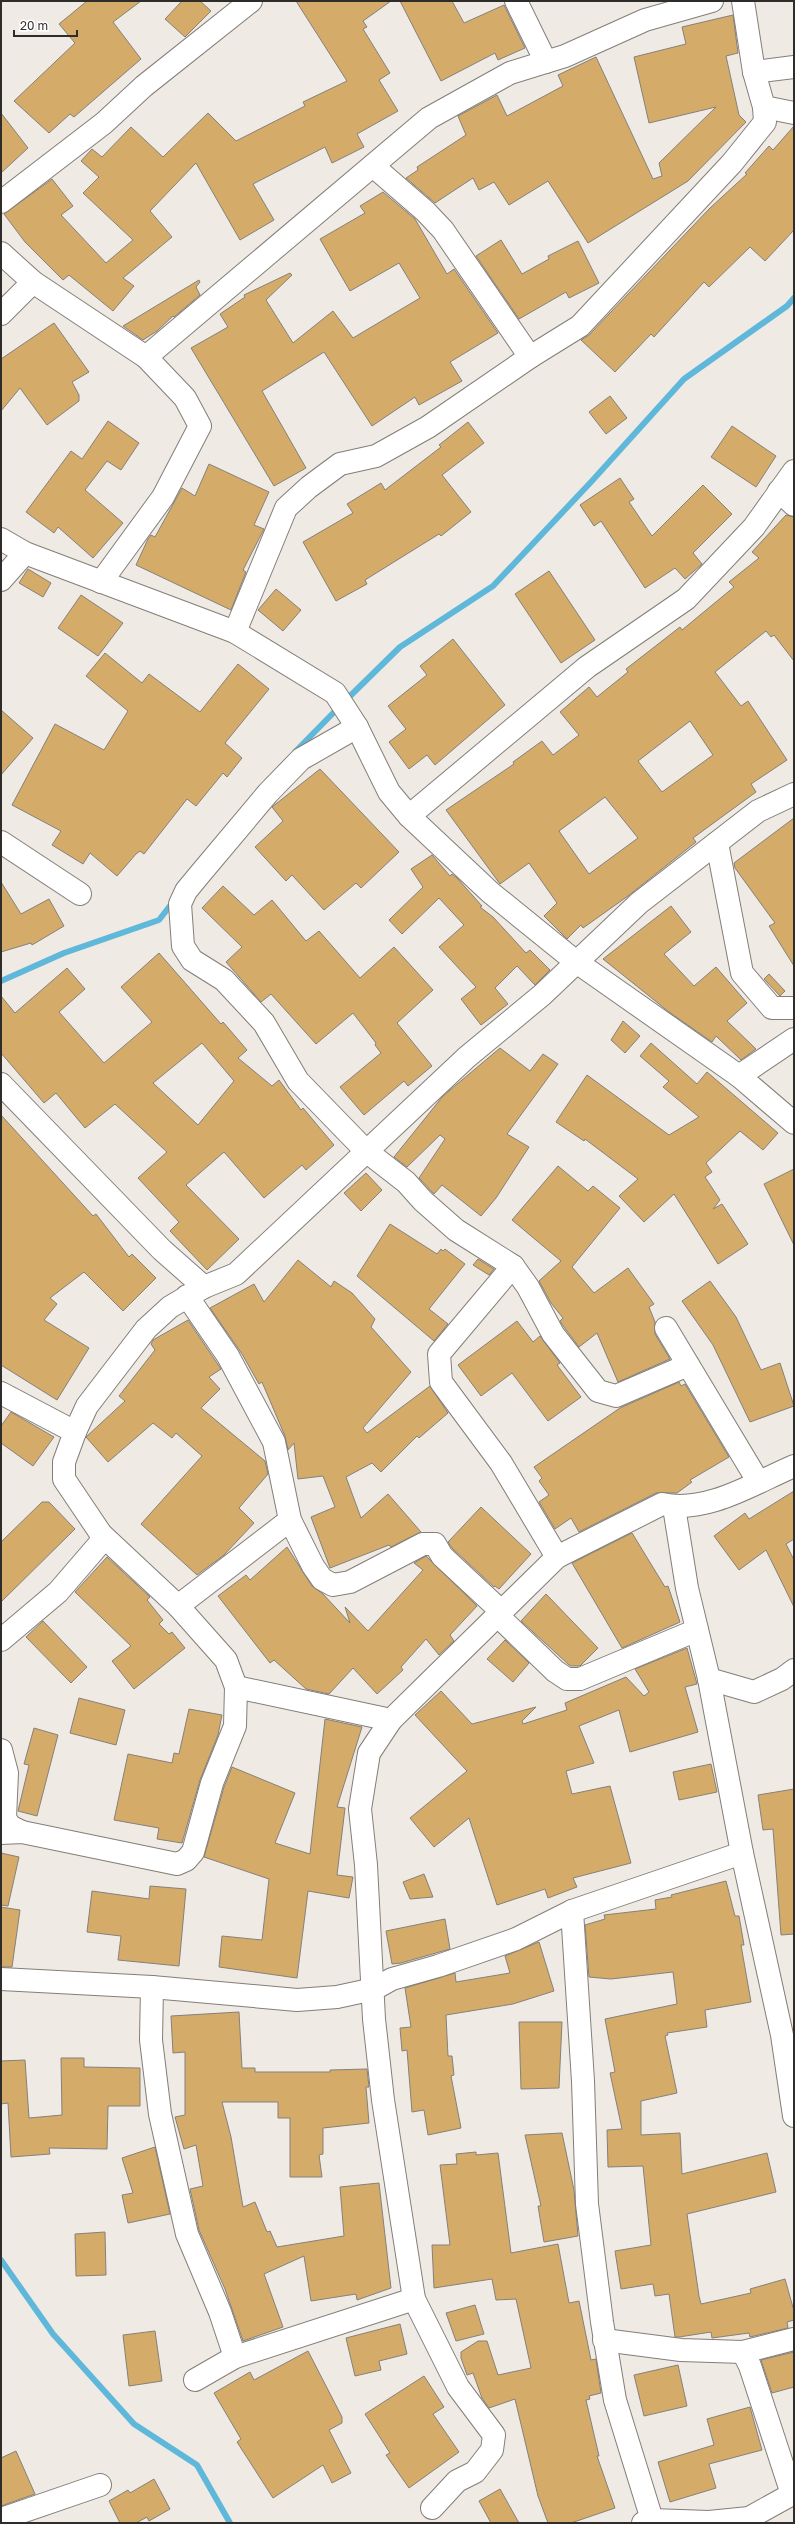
<svg xmlns="http://www.w3.org/2000/svg" width="795" height="2524" viewBox="0 0 795 2524" font-family="'Golos Text',sans-serif">
	<rect width="100%" height="100%" fill="#f0eae4"/>
	<g fill="none" stroke-linecap="round" stroke-linejoin="round">
		<g stroke="#5fb8da" stroke-width="6">
			<path d="M345,701L400,647L493,586L591,482L684,379L787,306L794,298"/>
			<path d="M295,752L339,707"/>
			<path d="M1,981L64,953L159,920L173,902"/>
			<path d="M1,2260L53,2334L134,2424L197,2465L230,2523"/>
		</g>
	</g>
	<g fill="#d4ab68" stroke="#85817a" fill-rule="evenodd">
		<path d="M87,1H141L113,22L141,59L74,117L70,114L49,133L14,101L75,43L59,24Z"/>
		<path d="M182,1H200L211,11L185,37L165,19Z"/>
		<path d="M296,1H391L363,21L367,27L363,29L390,73L379,80L398,111L357,134L364,147L332,163L325,147L253,184L274,220L240,240L196,163L150,211L172,237L123,278L134,286L113,311L69,275L63,280L25,242L4,214L52,179L73,206L61,215L106,263L133,240L83,193L99,177L81,161L92,149L102,157L131,127L163,157L208,113L236,141L305,106L303,102L347,81Z"/>
		<path d="M400,1H452L464,23L504,5L525,48L498,60L495,53L441,81Z"/>
		<path d="M733,15L738,53L726,56L739,115L746,122L688,181L588,243L548,181L509,205L494,182L479,190L473,178L435,203L406,178L418,170L417,167L466,135L458,116L497,95L507,116L563,86L558,75L596,57L653,179L662,176L659,163L716,107L649,123L634,57L686,44L682,27Z"/>
		<path d="M1,113L28,148L1,173Z"/>
		<path d="M794,126V230L765,261L750,247L709,287L704,282L654,337L651,334L615,372L581,340L589,335L710,208L747,174L745,173L769,146L773,150Z"/>
		<path d="M383,192L415,219L447,274L454,269L498,333L450,362L462,381L419,405L415,397L372,426L324,352L262,391L306,468L274,486L191,348L228,327L220,314L245,297L244,295L290,273L292,275L266,300L293,343L333,311L353,338L420,298L399,263L350,291L320,239L365,213L360,206Z"/>
		<path d="M501,240L522,274L549,259L548,256L578,241L599,283L569,298L566,292L519,319L476,256Z"/>
		<path d="M199,280L200,282L196,287L200,295L174,317L173,316L157,331L143,340L123,326Z"/>
		<path d="M54,323L89,372L72,382L79,395V401L47,425L20,388L1,411V359Z"/>
		<path d="M610,396L627,418L606,434L589,412Z"/>
		<path d="M108,421L139,443L121,470L107,461L85,490L123,523L93,558L58,527L54,533L26,512L71,451L82,459Z"/>
		<path d="M468,422L484,443L442,475L471,512L441,536L439,534L365,580L367,584L336,601L303,542L353,513L347,504L381,483L385,490L441,447L439,445Z"/>
		<path d="M732,426L776,456L756,487L711,457Z"/>
		<path d="M209,464L269,492L254,525L264,529L243,570L246,572L231,610L136,565L148,539L151,535L155,537L182,488L195,496Z"/>
		<path d="M620,478L634,499L629,502L652,536L703,485L732,514L693,553L702,564L685,579L675,568L645,588L601,521L594,526L580,505Z"/>
		<path d="M786,515L794,517V661L774,635L771,637L766,631L715,672L741,706L748,701L787,760L751,784L756,792L693,838L696,842L628,896L583,928L581,925L567,939L544,916L557,903L529,863L500,884L446,810L514,764L513,762L542,741L553,755L579,735L560,712L589,687L597,697L628,672L626,669L680,627L682,630L734,587L729,582L759,558L752,552ZM690,721L713,755L662,792L638,761ZM605,797L638,838L589,874L559,831Z"/>
		<path d="M28,569L51,583L43,597L19,583Z"/>
		<path d="M549,571L595,640L561,663L515,594Z"/>
		<path d="M276,589L301,610L283,631L258,610Z"/>
		<path d="M81,595L123,623L98,656L58,628Z"/>
		<path d="M453,639L505,705L435,765L427,755L409,769L389,742L406,729L388,706L427,675L420,666Z"/>
		<path d="M105,653L142,683L149,674L200,712L238,664L269,689L225,743L242,758L227,777L223,773L196,806L187,799L144,854L140,851L136,854L117,876L90,853L83,864L52,845L61,831L12,805L55,724L104,750L128,711L86,676Z"/>
		<path d="M1,710L33,738L1,775Z"/>
		<path d="M320,769L399,852L361,888L356,883L324,910L292,875L286,881L255,847L283,821L272,807Z"/>
		<path d="M794,818V966L769,926L775,923L735,868L734,863Z"/>
		<path d="M432,855L450,876L452,874L457,878L482,906L480,907L493,917L526,953L530,950L550,970L535,985L517,966L495,988L508,1004L481,1025L461,999L476,987L439,947L464,925L439,898L402,934L389,920L423,887L411,869Z"/>
		<path d="M1,882L21,914L49,899L64,926L32,945L31,943L1,952Z"/>
		<path d="M223,886L254,915L272,900L306,941L319,931L360,978L394,947L433,990L397,1023L432,1066L408,1086L404,1081L364,1115L340,1087L381,1053L375,1045L376,1043L353,1013L316,1044L271,994L261,1002L226,962L242,947L202,908Z"/>
		<path d="M671,906L691,932L664,954L694,986L716,967L747,1003L727,1021L756,1049L741,1060L716,1036L712,1042L669,1012L603,959Z"/>
		<path d="M159,953L221,1024L223,1022L247,1050L238,1058L272,1086L279,1080L301,1110L303,1108L334,1145L306,1170L302,1165L264,1198L224,1152L186,1185L239,1239L207,1270L170,1231L179,1222L138,1178L167,1152L115,1104L85,1128L56,1093L44,1103L1,1053V996L15,1013L67,968L85,989L59,1012L104,1063L152,1022L121,987ZM202,1043L234,1081L198,1125L153,1083Z"/>
		<path d="M769,974L785,991L780,996L764,979Z"/>
		<path d="M623,1021L640,1036L625,1053L611,1040Z"/>
		<path d="M651,1043L697,1084L707,1072L778,1133L763,1150L740,1131L706,1163L712,1172L705,1177L720,1200L713,1209L722,1204L748,1244L718,1264L674,1194L644,1222L619,1196L638,1179L585,1139L584,1141L556,1122L587,1075L669,1135L699,1117L663,1087L669,1081L640,1056Z"/>
		<path d="M500,1048L530,1071L543,1054L558,1064L507,1134L529,1147L496,1198L481,1216L442,1185L434,1194L419,1178L445,1139L440,1135L407,1167L394,1157L443,1096Z"/>
		<path d="M1,1115L93,1216L96,1214L129,1257L132,1254L156,1278L123,1311L84,1272L50,1298L57,1304L44,1320L89,1348L57,1400L1,1365Z"/>
		<path d="M558,1166L588,1191L593,1186L620,1208L572,1267L594,1293L628,1268L654,1304L649,1307L655,1322V1334L670,1359L618,1382L597,1333L579,1347L564,1327L560,1321L563,1318L551,1303L539,1281L561,1261L512,1220Z"/>
		<path d="M794,1169V1245L764,1184Z"/>
		<path d="M366,1173L382,1190L361,1211L344,1193Z"/>
		<path d="M390,1224L437,1254L441,1249L443,1251L445,1249L465,1264L429,1309L448,1324L434,1341L357,1276Z"/>
		<path d="M478,1259L494,1269L489,1275L473,1265Z"/>
		<path d="M298,1260L331,1287L334,1281L352,1293L375,1319L371,1327L411,1372L363,1428L367,1433L430,1386L448,1413L419,1438L417,1436L381,1472L372,1463L346,1477L361,1518L388,1494L421,1532L391,1547L389,1545L330,1568L311,1517L335,1507L323,1476L298,1479L294,1443L288,1450L285,1436L262,1382L259,1384L242,1354L210,1308L254,1284L264,1302Z"/>
		<path d="M710,1281L736,1317L761,1370L780,1363L794,1406L750,1422L713,1345L682,1301Z"/>
		<path d="M188,1320L221,1369L209,1377L220,1389L201,1408L265,1461L268,1474L239,1508L254,1523L224,1555L197,1575L141,1524L202,1456L176,1433L172,1438L153,1423L108,1462L86,1437L125,1401L119,1396L155,1350L151,1344L153,1340Z"/>
		<path d="M517,1321L533,1342L540,1336L560,1363L557,1365L581,1397L548,1421L512,1373L481,1396L458,1365Z"/>
		<path d="M679,1382L681,1386L685,1384L729,1457L690,1480L692,1482L677,1493H656L579,1532L571,1518L555,1529L539,1502L549,1495L539,1481L542,1478L534,1467L620,1408Z"/>
		<path d="M11,1412L54,1437L33,1466L1,1443V1426Z"/>
		<path d="M794,1491V1539L786,1544L794,1560V1607L766,1550L739,1570L714,1536L745,1513L749,1519Z"/>
		<path d="M42,1502H49L75,1529L1,1602V1542Z"/>
		<path d="M481,1507L531,1554L499,1589L495,1586L494,1587L452,1548L448,1542Z"/>
		<path d="M632,1533L665,1587L668,1586L680,1622L622,1648L572,1563Z"/>
		<path d="M287,1547L312,1586L323,1594L350,1623L345,1607L368,1631L423,1570L414,1563L426,1556L477,1606L450,1635L454,1641L439,1655L426,1639L401,1667L403,1670L377,1694L353,1668L329,1694L306,1689L274,1660L270,1663L218,1596L246,1575L250,1580Z"/>
		<path d="M107,1557L150,1597L147,1600L163,1620L159,1624L169,1634L172,1632L185,1648L134,1689L112,1661L131,1646L75,1592Z"/>
		<path d="M546,1594L598,1648L580,1666H571L568,1664L521,1621Z"/>
		<path d="M43,1621L87,1667L71,1683L26,1637Z"/>
		<path d="M505,1640L529,1663L513,1682L487,1659Z"/>
		<path d="M687,1648L697,1684L685,1687L698,1732L630,1752L619,1710L579,1726L594,1763L566,1771L572,1794L610,1786L631,1863L573,1878L577,1887L548,1898L545,1889L497,1905L469,1818L434,1847L410,1818L467,1771L415,1715L441,1691L472,1724L536,1707L522,1721L523,1724L567,1710L565,1703L626,1677L644,1696L649,1692L635,1669Z"/>
		<path d="M79,1698L125,1710L116,1745L70,1733Z"/>
		<path d="M189,1709L222,1715L218,1735L200,1780L182,1843L157,1839L159,1828L114,1820L128,1754L172,1763L174,1753L179,1754Z"/>
		<path d="M325,1719L362,1727L337,1807L345,1808L337,1875L353,1877L349,1898L308,1891L297,1978L219,1967L222,1936L262,1940L269,1879L204,1857L224,1787L232,1767L295,1793L275,1843L310,1854Z"/>
		<path d="M34,1728L58,1735L37,1816L18,1811L29,1765L24,1764Z"/>
		<path d="M711,1764L717,1792L679,1800L673,1772Z"/>
		<path d="M794,1789V1934L781,1935L773,1829L763,1830L758,1795Z"/>
		<path d="M1,1853L19,1857L8,1906L1,1905Z"/>
		<path d="M424,1874L433,1897L410,1899L403,1882Z"/>
		<path d="M726,1881L735,1916H739L744,1945H741L751,2002L705,2010L707,2027L667,2033L668,2035L665,2036L677,2093L641,2101V2135L680,2133L682,2174L767,2153L776,2192L687,2214L699,2296L701,2304L751,2293L750,2289L785,2279L794,2311V2320L787,2322L788,2328L750,2337L749,2333L712,2338L711,2332L679,2337H675L669,2294L655,2296L653,2284L621,2289L615,2251L651,2245L643,2166L608,2167L607,2130L622,2129L610,2073L615,2072L605,2019L677,2004L673,1972L611,1979L589,1977L585,1925L605,1919L604,1915L656,1909L655,1900L672,1897L671,1895Z"/>
		<path d="M150,1886L186,1889L179,1966L118,1960L121,1936L87,1932L92,1891L149,1899Z"/>
		<path d="M1,1907L20,1910L12,1967H1Z"/>
		<path d="M445,1919L450,1949L401,1963L392,1964L386,1931Z"/>
		<path d="M539,1942L554,1991L513,2004L446,2015L448,2056H452L454,2075L451,2076L461,2128L428,2135L424,2110L412,2112L407,2050L402,2051L400,2028L411,2027L405,1988L455,1973L456,1982L510,1973L505,1956Z"/>
		<path d="M239,2012L242,2068H255V2072H330V2070L367,2069L369,2087H366L369,2123L323,2128V2154L319,2155L322,2177H290V2118H278V2102H222L231,2137L243,2207L255,2202L267,2232L270,2231L277,2247L344,2236L340,2187L379,2183L391,2288L357,2300L356,2294L311,2301L304,2256L264,2274L283,2327L243,2341L225,2289L199,2230L190,2189L203,2186L196,2145L184,2149L175,2117L185,2115V2052L173,2053L171,2016Z"/>
		<path d="M519,2022H562L559,2088L521,2089Z"/>
		<path d="M61,2058H84V2067L140,2068V2106H108L107,2149L49,2148L50,2154L11,2157L8,2103L1,2104V2061L25,2060L29,2118L62,2115Z"/>
		<path d="M562,2133L574,2190L578,2236L544,2242L538,2206H541L525,2135Z"/>
		<path d="M155,2147L170,2214L128,2223L122,2195L133,2193L122,2158Z"/>
		<path d="M476,2152V2155L498,2153L511,2253L558,2244L569,2303L579,2301L591,2360L596,2359L601,2393L589,2396L590,2399L586,2400L599,2456H597L615,2508L571,2523H548L538,2496L515,2399L489,2408L482,2398L473,2373L467,2375L461,2358V2352L478,2341H487L498,2375L531,2368L516,2299L496,2300L492,2279L434,2288L432,2245H450L440,2165L457,2164L456,2154Z"/>
		<path d="M105,2232L106,2275L76,2276L75,2234Z"/>
		<path d="M475,2305L484,2334L456,2341L446,2313Z"/>
		<path d="M400,2324L407,2354L379,2361L381,2370L355,2376L346,2338Z"/>
		<path d="M155,2331L162,2381L129,2386L123,2335Z"/>
		<path d="M308,2351L342,2417V2423L329,2430L351,2473L332,2483L323,2465L273,2498L237,2442L241,2439L214,2393L250,2372L254,2380Z"/>
		<path d="M794,2352V2387L772,2393L761,2360Z"/>
		<path d="M678,2365L687,2406L644,2416L634,2375Z"/>
		<path d="M424,2376L444,2407L433,2414L459,2452L409,2488L386,2455L390,2453L365,2414Z"/>
		<path d="M750,2407L762,2450L709,2464L716,2488L670,2502L658,2462L714,2445L707,2419Z"/>
		<path d="M16,2451L35,2494L1,2506V2458Z"/>
		<path d="M154,2479L170,2509L149,2521L147,2517L136,2523H120L109,2501L128,2490L130,2493Z"/>
		<path d="M500,2489L519,2523H491L479,2501Z"/>
	</g>
	<g fill="none" stroke-linecap="round" stroke-linejoin="round">
		<defs>
			<g id="minor">
				<path d="M516,1L546,62"/>
				<path d="M743,1L754,72L764,107L794,113"/>
				<path d="M754,72L794,67"/>
				<path d="M373,166L425,211L443,230L530,357"/>
				<path d="M1,202L104,123L144,86L251,1"/>
				<path d="M1,253L33,282L146,357L185,398L200,426L163,497L101,582"/>
				<path d="M1,314L33,282"/>
				<path d="M146,357L429,118L510,73L565,56L645,20L712,1"/>
				<path d="M779,491L794,505"/>
				<path d="M1,539L25,553L235,632L335,693L357,727L389,792L409,816L491,893L575,961L739,1076L794,1123"/>
				<path d="M1,580L25,553"/>
				<path d="M235,632L286,508L309,487L340,464L376,456L428,427L530,357L580,326L732,163L765,122L764,107"/>
				<path d="M357,727L301,759L268,793L200,874L186,891L180,904L183,946L192,960L224,980L264,1023L298,1081L366,1151L406,1182L423,1201L456,1230L513,1266L528,1287L553,1334L598,1391L616,1396L688,1365"/>
				<path d="M409,816L587,667L686,599L754,527L794,471"/>
				<path d="M1,842L80,894"/>
				<path d="M717,843L742,973L772,1008H794"/>
				<path d="M739,1076L794,1039"/>
				<path d="M1,1084L162,1250L204,1287"/>
				<path d="M513,1266L439,1354L441,1382L501,1463L557,1557"/>
				<path d="M187,1296L228,1356L274,1442L290,1520L313,1566L322,1579L333,1585L350,1582L423,1544H435L442,1556L501,1611"/>
				<path d="M666,1328L758,1481"/>
				<path d="M1,1393L75,1432"/>
				<path d="M674,1507L687,1588L709,1679L742,1853L782,2035L794,2116"/>
				<path d="M178,1606L290,1520"/>
				<path d="M497,1615L555,1671L567,1679H580L697,1630"/>
				<path d="M1,1640L58,1592L101,1542V1534"/>
				<path d="M709,1679L754,1692L782,1679L794,1670"/>
				<path d="M236,1687L391,1720"/>
				<path d="M1,1750L7,1773L5,1818L10,1826L22,1832"/>
				<path d="M1,1833L22,1832L177,1864L186,1860L193,1852L212,1783L235,1726L236,1687L226,1660L178,1606L101,1534L64,1479V1462L75,1432L87,1406L146,1329L170,1307L204,1287L236,1274L467,1057L542,995L639,903L758,811L794,794"/>
				<path d="M572,1911L583,2081L587,2204L602,2322L615,2400L653,2523"/>
				<path d="M1,1979L152,1987L297,2000L337,1997L374,1989L392,1979L438,1966L516,1939L572,1911L742,1853"/>
				<path d="M152,1987L151,2040L160,2114L187,2234L220,2312L235,2357"/>
				<path d="M604,2340L681,2350L743,2352L794,2339"/>
				<path d="M743,2352L750,2366L792,2494"/>
				<path d="M195,2380L235,2357L414,2299"/>
				<path d="M432,2508L457,2481L475,2472L492,2450L494,2435L458,2387L414,2299L383,2100L374,2019L366,1865L360,1809L369,1753L391,1720L557,1557L662,1504C707,1514 754,1483 794,1466"/>
				<path d="M1,2519L100,2485"/>
				<path d="M643,2523L651,2520L709,2522L749,2518L794,2493"/>
			</g>
		</defs>
		<use href="#minor" stroke="#837e78" stroke-width="24"/>
		<use href="#minor" stroke="#fff" stroke-width="22"/>
	</g>
	<rect width="795" height="2524" fill="none" stroke="#2f2d2a" stroke-width="4"/>
	<path d="M14 30v6h63v-6" fill="none" stroke="#2f2d2a" stroke-width="2"/>
	<text x="20" y="30" font-size="12" fill="#2f2d2a" stroke="#ffffff" stroke-width="3" paint-order="stroke">20 m</text>
</svg>
